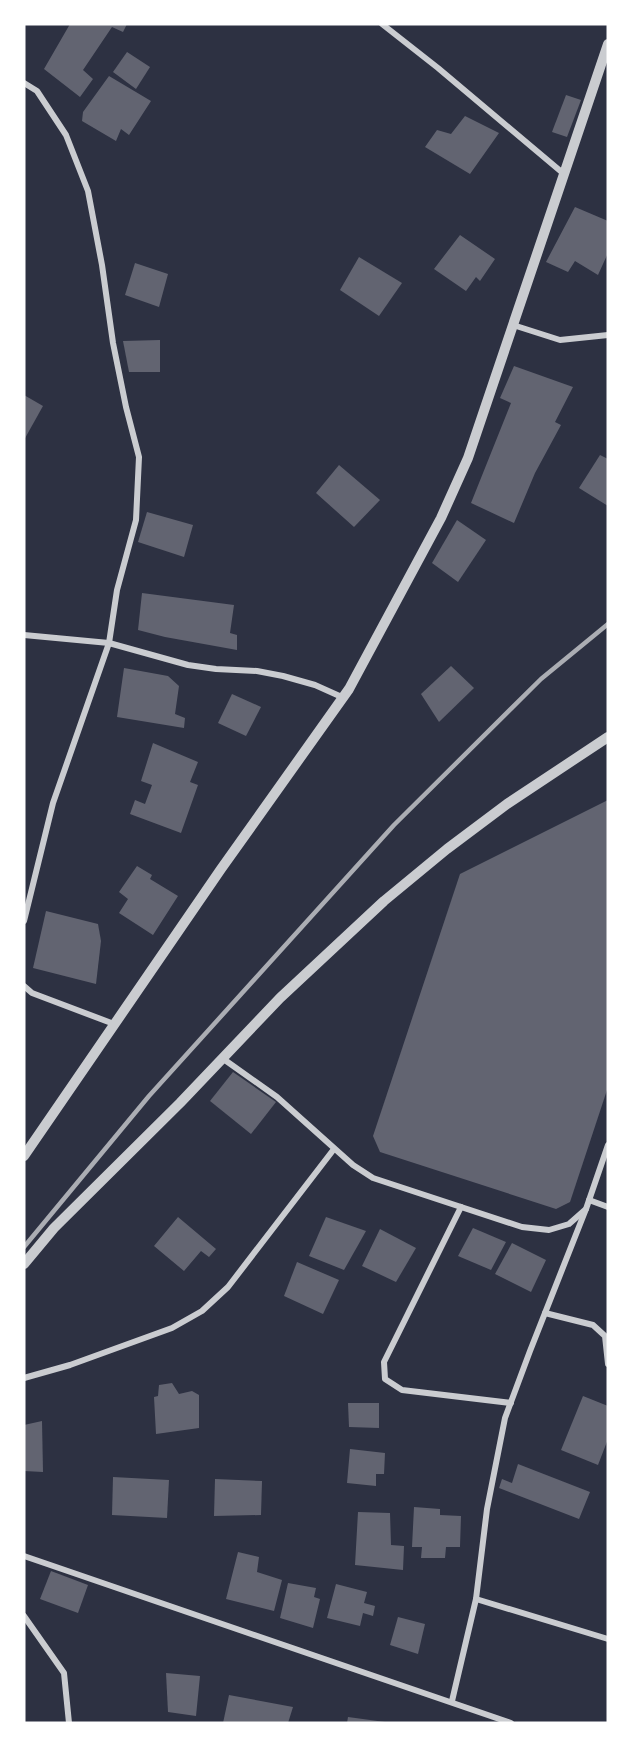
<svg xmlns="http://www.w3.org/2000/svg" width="632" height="1747" viewBox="0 0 632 1747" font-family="'Asap Condensed',sans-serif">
	<rect width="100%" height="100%" fill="#2d3142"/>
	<g fill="#626471">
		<path d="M70,24H127L123,32L112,27L83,70L93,79L80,97L44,69Z"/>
		<path d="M127,52L150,67L136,89L113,72Z"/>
		<path d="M109,76L151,101L129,135L121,129L116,141L82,121L83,112Z"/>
		<path d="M566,95L581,100L567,137L552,132Z"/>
		<path d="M465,116L499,133L470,174L425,147L437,130L451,134Z"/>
		<path d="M575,207L608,221V253L598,275L575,261L568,272L546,262Z"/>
		<path d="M460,235L495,259L480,281L476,277L466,291L434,269Z"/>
		<path d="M359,257L402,283L379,316L340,290Z"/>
		<path d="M135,263L168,274L159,307L125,295Z"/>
		<path d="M160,340V372H129L123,341Z"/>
		<path d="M514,366L573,387L555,422L561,425L535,473L514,523L471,503L511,403L500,398Z"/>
		<path d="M24,395L43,406L24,440Z"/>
		<path d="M600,455L608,459V506L579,488Z"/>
		<path d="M339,465L380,500L354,527L316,493Z"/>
		<path d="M147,512L193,525L184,557L138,542Z"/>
		<path d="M457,520L486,540L458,582L432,563Z"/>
		<path d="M142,593L234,605L230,633L237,635V650L165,637L138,630Z"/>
		<path d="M451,666L474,688L439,722L421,694Z"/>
		<path d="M124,668L168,676L179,686L175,714L185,718L184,728L117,717Z"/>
		<path d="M232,694L261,707L246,736L218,723Z"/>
		<path d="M153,743L198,762L190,782L198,785L181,833L130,814L135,800L145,804L152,785L141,781Z"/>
		<path d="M608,800V1087L570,1202L556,1209L380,1152L373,1136L460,874Z"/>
		<path d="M137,866L152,875L150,879L178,896L153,935L119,913L128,899L119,892Z"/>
		<path d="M46,911L98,924L101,941L96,984L33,968Z"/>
		<path d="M233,1072L276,1102L251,1134L210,1101Z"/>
		<path d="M178,1217L216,1249L209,1257L201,1251L184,1271L154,1246Z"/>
		<path d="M326,1217L366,1231L344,1270L309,1256Z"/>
		<path d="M473,1228L506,1242L491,1270L458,1256Z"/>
		<path d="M380,1229L416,1248L396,1282L362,1266Z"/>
		<path d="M512,1243L546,1260L531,1292L495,1274Z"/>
		<path d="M297,1262L339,1280L323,1314L284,1296Z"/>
		<path d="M172,1383L179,1394L192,1391L199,1395V1428L156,1434L154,1397L158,1396L159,1385Z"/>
		<path d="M583,1396L608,1406V1439L598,1465L561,1450Z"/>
		<path d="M348,1403H379V1428L349,1427Z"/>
		<path d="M42,1421L43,1472L24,1471V1425Z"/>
		<path d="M350,1449L385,1453L384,1474H376V1486L347,1483Z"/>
		<path d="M518,1464L590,1492L579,1519L499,1488L502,1479L512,1483Z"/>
		<path d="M113,1477L169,1480L167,1518L112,1515Z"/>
		<path d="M215,1479L262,1481L261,1515L214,1516Z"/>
		<path d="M414,1507L440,1509V1515L461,1516L460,1547H446L445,1558H421L422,1547H412Z"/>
		<path d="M358,1512L390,1513L391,1545L404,1546L403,1570L355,1565Z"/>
		<path d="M238,1552L259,1557L257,1572L282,1580L274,1611L226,1599Z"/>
		<path d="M51,1571L88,1585L78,1613L40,1599Z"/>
		<path d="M288,1583L316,1588L314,1597L320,1599L313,1628L280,1618Z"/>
		<path d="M336,1584L367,1592L364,1603L375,1606L373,1616L363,1613L360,1626L327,1618Z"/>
		<path d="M398,1617L425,1624L418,1654L390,1645Z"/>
		<path d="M166,1673L200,1676L196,1716L168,1712Z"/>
		<path d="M229,1695L293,1707L288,1723H223Z"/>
		<path d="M348,1717L385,1722V1723H347Z"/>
	</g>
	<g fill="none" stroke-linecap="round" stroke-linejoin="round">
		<g stroke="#caccd0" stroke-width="6">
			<path d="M382,24L438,68L564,174"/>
			<path d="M24,83L37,91L66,135L88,191L102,265L113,343L126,407L139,457L136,520L117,590L109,643L53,803L24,921"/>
			<path d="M513,325L560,340L608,335"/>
			<path d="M24,635L109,643L188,665L216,669L257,671L283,676L315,685L344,698"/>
			<path d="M24,986L32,993L114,1024"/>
			<path d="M222,1058L277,1097L353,1165L373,1178L522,1227L549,1230L569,1224L586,1209L608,1145"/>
			<path d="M589,1200L608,1207"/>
			<path d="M461,1207L384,1362L385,1379L402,1390L511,1403"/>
			<path d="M545,1313L593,1325L605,1336L608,1364"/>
			<path d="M24,1378L70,1365L172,1328L202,1311L228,1287L334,1149"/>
			<path d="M24,1556L511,1723"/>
			<path d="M476,1599L608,1639"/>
			<path d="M24,1616L64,1673L69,1723"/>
			<path d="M452,1701L476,1599L487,1509L505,1418L530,1351L586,1209"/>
		</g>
		<g stroke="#caccd0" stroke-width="10">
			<path d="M24,1156L221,869L349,689L441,518L468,458L608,44"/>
			<path d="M24,1264L54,1228L180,1103L280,998L384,901L447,849L507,804L608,737"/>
		</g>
		<path stroke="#abadb3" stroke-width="4.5" d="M24,1247L149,1096L394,825L541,679L608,624"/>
	</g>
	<rect width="632" height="1747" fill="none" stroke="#ffffff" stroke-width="51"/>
</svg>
